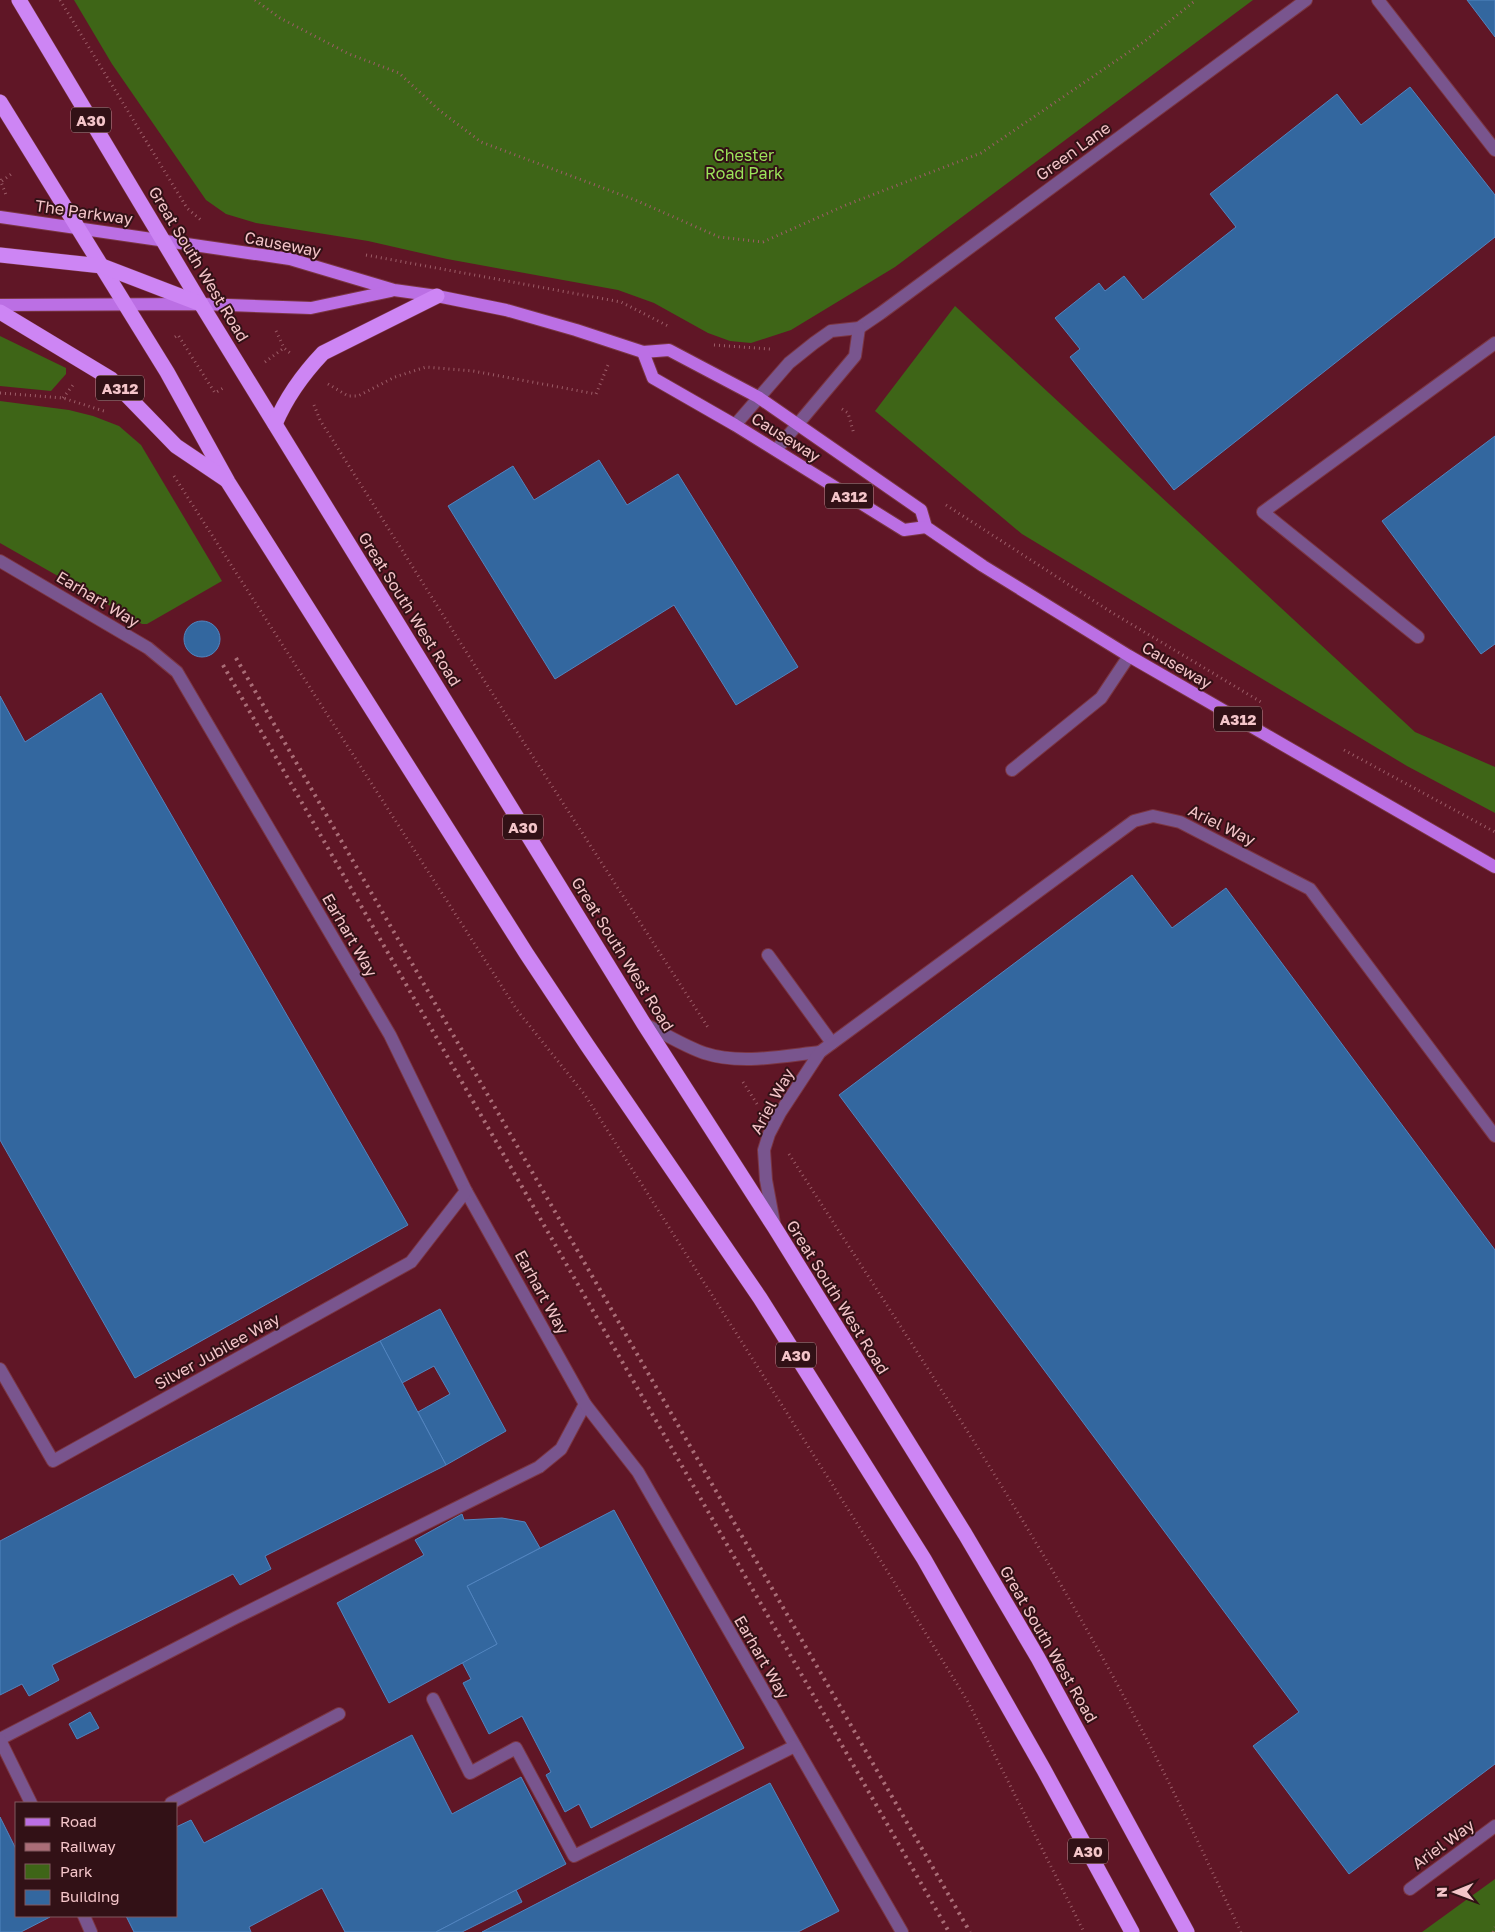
<svg xmlns="http://www.w3.org/2000/svg" width="1495" height="1932" viewBox="0 0 1495 1932" font-family="'Golos Text',sans-serif">
	<rect width="100%" height="100%" fill="#601626"/>
	<g fill="#3e6517">
		<path d="M74,0H1253L895,267L791,330L751,343L730,341L708,333L654,303L618,290L447,259L368,241L256,223L226,214L206,200L112,64Z"/>
		<path d="M955,306L1415,732L1495,767V813L1407,766L1022,534L875,411Z"/>
		<path d="M0,336L66,368V374L51,391L0,386Z"/>
		<path d="M0,401L69,410L93,416L119,426L141,445L222,581L147,624H142L0,543Z"/>
		<path d="M1495,1879V1932H1422Z"/>
	</g>
	<g fill="#33679f" stroke="#5185c0">
		<path d="M1467,0H1495V37Z"/>
		<path d="M1410,87L1495,195V237L1174,490L1070,357L1080,349L1055,318L1099,283L1105,291L1124,276L1143,300L1236,227L1210,194L1337,94L1361,125Z"/>
		<path d="M1495,436V644L1481,654L1382,521Z"/>
		<path d="M599,460L627,505L678,474L798,667L736,705L674,605L555,679L448,506L513,466L534,500Z"/>
		<circle cx="202" cy="639" r="18"/>
		<path d="M101,693L408,1225L135,1378L0,1140V696L25,742Z"/>
		<path d="M1132,875L1172,928L1226,888L1495,1250V1764L1349,1874L1253,1746L1299,1712L839,1095Z"/>
		<path d="M440,1309L506,1431L446,1465L418,1412L450,1394L434,1366L402,1383L380,1341Z"/>
		<path d="M380,1341L446,1465L265,1556L271,1569L240,1585L233,1574L52,1665L59,1680L29,1696L22,1684L0,1695V1541Z"/>
		<path d="M614,1510L744,1748L591,1828L579,1804L565,1812L546,1775L551,1772L522,1716L489,1734L463,1683L471,1679L462,1662L497,1644L467,1586Z"/>
		<path d="M462,1514L464,1520L502,1518L525,1522L540,1548L467,1586L497,1644L389,1703L337,1603L424,1555L415,1540Z"/>
		<path d="M90,1712L99,1728L77,1739L69,1724Z"/>
		<path d="M412,1735L452,1814L521,1777L566,1864L436,1932H345L322,1888L249,1927L251,1932H134L126,1916H176V1827L191,1820L204,1843Z"/>
		<path d="M770,1783L839,1911L798,1932H482Z"/>
		<path d="M0,1817L16,1849V1916L50,1917L21,1932H0Z"/>
		<path d="M516,1890L522,1902L462,1932H436Z"/>
	</g>
	<g fill="none" stroke-linecap="round" stroke-linejoin="round">
		<defs>
			<g id="minor">
				<path d="M1378,0L1495,150"/>
				<path d="M735,425L789,363L814,343L831,331L859,328L881,313L1306,0"/>
				<path d="M776,450L855,356L859,328"/>
				<path d="M0,561L148,648L177,672L390,1035L466,1191L585,1404L561,1449L539,1467L235,1618L0,1739"/>
				<path d="M1418,637L1263,512L1495,343"/>
				<path d="M1012,770L1101,698L1129,656"/>
				<path d="M768,955L832,1043"/>
				<path d="M644,1024C664,1033 684,1046 704,1053C740,1065 783,1056 820,1052"/>
				<path d="M774,1223L766,1180L764,1150L769,1134L780,1113L820,1052L1134,821L1153,816L1180,822L1310,889L1495,1136"/>
				<path d="M0,1369L53,1461L411,1262L466,1191"/>
				<path d="M585,1404L638,1472L902,1932"/>
				<path d="M433,1699L470,1773L516,1748L574,1856L795,1746"/>
				<path d="M0,1740L31,1803"/>
				<path d="M171,1803L339,1714"/>
				<path d="M1410,1889L1495,1826"/>
				<path d="M84,1916L91,1932"/>
			</g>
			<g id="major">
				<path d="M0,217L290,259L394,290L437,296L506,310L576,330L643,352L669,350L758,397L921,510L926,527L983,566L1129,656L1495,867"/>
				<path d="M0,305L201,304L311,308L391,291"/>
				<path d="M643,352L653,378L735,425L904,530L926,527"/>
			</g>
			<g id="highway">
				<path d="M19,0L201,304L644,1024L775,1228L965,1534L1038,1658L1187,1932"/>
				<path d="M0,102L167,372L228,482L526,953L587,1045L760,1298L924,1559L1044,1770L1132,1932"/>
				<path d="M0,255L102,266L201,304"/>
				<path d="M0,312L111,379L176,446L225,479"/>
				<path d="M275,424C286,398 303,374 323,353L437,296"/>
			</g>
		</defs>
		<use href="#minor" stroke="#7b3643" stroke-width="14"/>
		<use href="#major" stroke="#7b3643" stroke-width="14"/>
		<use href="#highway" stroke="#7b3643" stroke-width="16"/>
		<g stroke="#9c5d68" stroke-width="3" stroke-dasharray="1 4" stroke-linecap="butt">
			<path d="M60,0L187,208L202,221"/>
			<path d="M255,0L280,18L349,54L399,73L439,110L481,142L635,200L719,237L763,242L846,205L981,153L1145,41L1196,0"/>
			<path d="M0,179L6,195"/>
			<path d="M2,181L14,172"/>
			<path d="M366,255L621,302L668,326"/>
			<path d="M276,331L284,348L290,353"/>
			<path d="M175,337L178,335L215,393L223,388"/>
			<path d="M714,345L770,349"/>
			<path d="M265,362L284,348"/>
			<path d="M328,384L348,396H358L395,377L426,367L473,371L596,394L608,365"/>
			<path d="M0,393L63,398L107,412"/>
			<path d="M63,398L73,385"/>
			<path d="M314,405L320,420L506,715L709,1029"/>
			<path d="M842,409L848,413L854,434"/>
			<path d="M174,476L517,1010L585,1095L891,1577L968,1702L1084,1932"/>
			<path d="M946,505L1111,612L1261,702"/>
			<path d="M1344,750L1495,832"/>
			<path d="M743,1082L757,1104"/>
			<path d="M789,1154C909,1340 1033,1525 1137,1721C1174,1790 1207,1861 1241,1932"/>
			<path d="M1493,1932L1495,1927"/>
		</g>
		<use href="#minor" stroke="#79558e" stroke-width="12"/>
		<use href="#major" stroke="#bb6fe4" stroke-width="12"/>
		<use href="#highway" stroke="#cd85f4" stroke-width="15"/>
		<g stroke="#aa6d77" stroke-width="4" stroke-dasharray="2.5 5" stroke-linecap="butt">
			<path d="M236,658L970,1932"/>
			<path d="M223,665L949,1932"/>
		</g>
	</g>
	<g text-anchor="middle" dominant-baseline="central" stroke-width="4" stroke-linejoin="round" paint-order="stroke">
		<g fill="#321116" stroke="#ba8f93" stroke-width="1">
			<rect x="71" y="107.5" width="40" height="25" rx="4"/>
			<rect x="96" y="375.5" width="48" height="25" rx="4"/>
			<rect x="825" y="483.5" width="48" height="25" rx="4"/>
			<rect x="1214" y="706.5" width="48" height="25" rx="4"/>
			<rect x="503" y="814.5" width="40" height="25" rx="4"/>
			<rect x="776" y="1342.5" width="40" height="25" rx="4"/>
			<rect x="1068" y="1838.5" width="40" height="25" rx="4"/>
		</g>
		<g font-size="15" font-weight="bold" fill="#f4c5c9">
			<text x="91" y="120">A30</text>
			<text x="120" y="388">A312</text>
			<text x="849" y="496">A312</text>
			<text x="1238" y="719">A312</text>
			<text x="523" y="827">A30</text>
			<text x="796" y="1355">A30</text>
			<text x="1088" y="1851">A30</text>
		</g>
		<g font-size="16" fill="#f4c5c9" stroke="#321116">
			<text transform="translate(1073 151) rotate(-36)">Green Lane</text>
			<text transform="translate(84 212) rotate(8)">The Parkway</text>
			<text transform="translate(283 244) rotate(11)">Causeway</text>
			<text transform="translate(199 264) rotate(59)">Great South West Road</text>
			<text transform="translate(786 437) rotate(32)">Causeway</text>
			<text transform="translate(98 599) rotate(31)">Earhart Way</text>
			<text transform="translate(410 609) rotate(58)">Great South West Road</text>
			<text transform="translate(1177 665) rotate(30)">Causeway</text>
			<text transform="translate(1222 825) rotate(26)">Ariel Way</text>
			<text transform="translate(350 935) rotate(60)">Earhart Way</text>
			<text transform="translate(623 954) rotate(58)">Great South West Road</text>
			<text transform="translate(772 1101) rotate(-61)">Ariel Way</text>
			<text transform="translate(542 1292) rotate(61)">Earhart Way</text>
			<text transform="translate(838 1297) rotate(58)">Great South West Road</text>
			<text transform="translate(217 1351) rotate(-29)">Silver Jubilee Way</text>
			<text transform="translate(1049 1644) rotate(60)">Great South West Road</text>
			<text transform="translate(762 1657) rotate(60)">Earhart Way</text>
			<text transform="translate(1443 1844) rotate(-36)">Ariel Way</text>
		</g>
		<g font-size="16" fill="#9be35a" stroke="#321116">
			<text x="744" y="155">Chester<tspan x="744" dy="18">Road Park</tspan></text>
		</g>
	</g>
	<rect x="15" y="1802" width="162" height="115" fill="#321116" stroke="#80595e"/>
	<rect x="25" y="1818" width="25" height="8" fill="#bb6fe4" stroke="#80595e"/>
	<text x="60" y="1827" font-size="15" fill="#f4c5c9">Road</text>
	<rect x="25" y="1843" width="25" height="8" fill="#aa6d77" stroke="#80595e"/>
	<text x="60" y="1852" font-size="15" fill="#f4c5c9">Railway</text>
	<rect x="25" y="1864" width="25" height="15" fill="#3e6517" stroke="#80595e"/>
	<text x="60" y="1877" font-size="15" fill="#f4c5c9">Park</text>
	<rect x="25" y="1890" width="25" height="15" fill="#33679f" stroke="#80595e"/>
	<text x="60" y="1902" font-size="15" fill="#f4c5c9">Building</text>
	<g transform="translate(1455 1892) rotate(269)" stroke="#321116" stroke-width="4" paint-order="stroke">
	<path d="M0-4L9 19L0 12L-9 19Z" fill="#f4c5c9"/>
	<text y="-8" font-size="14" font-weight="bold" text-anchor="middle" fill="#f4c5c9">N</text>
	</g>
</svg>
